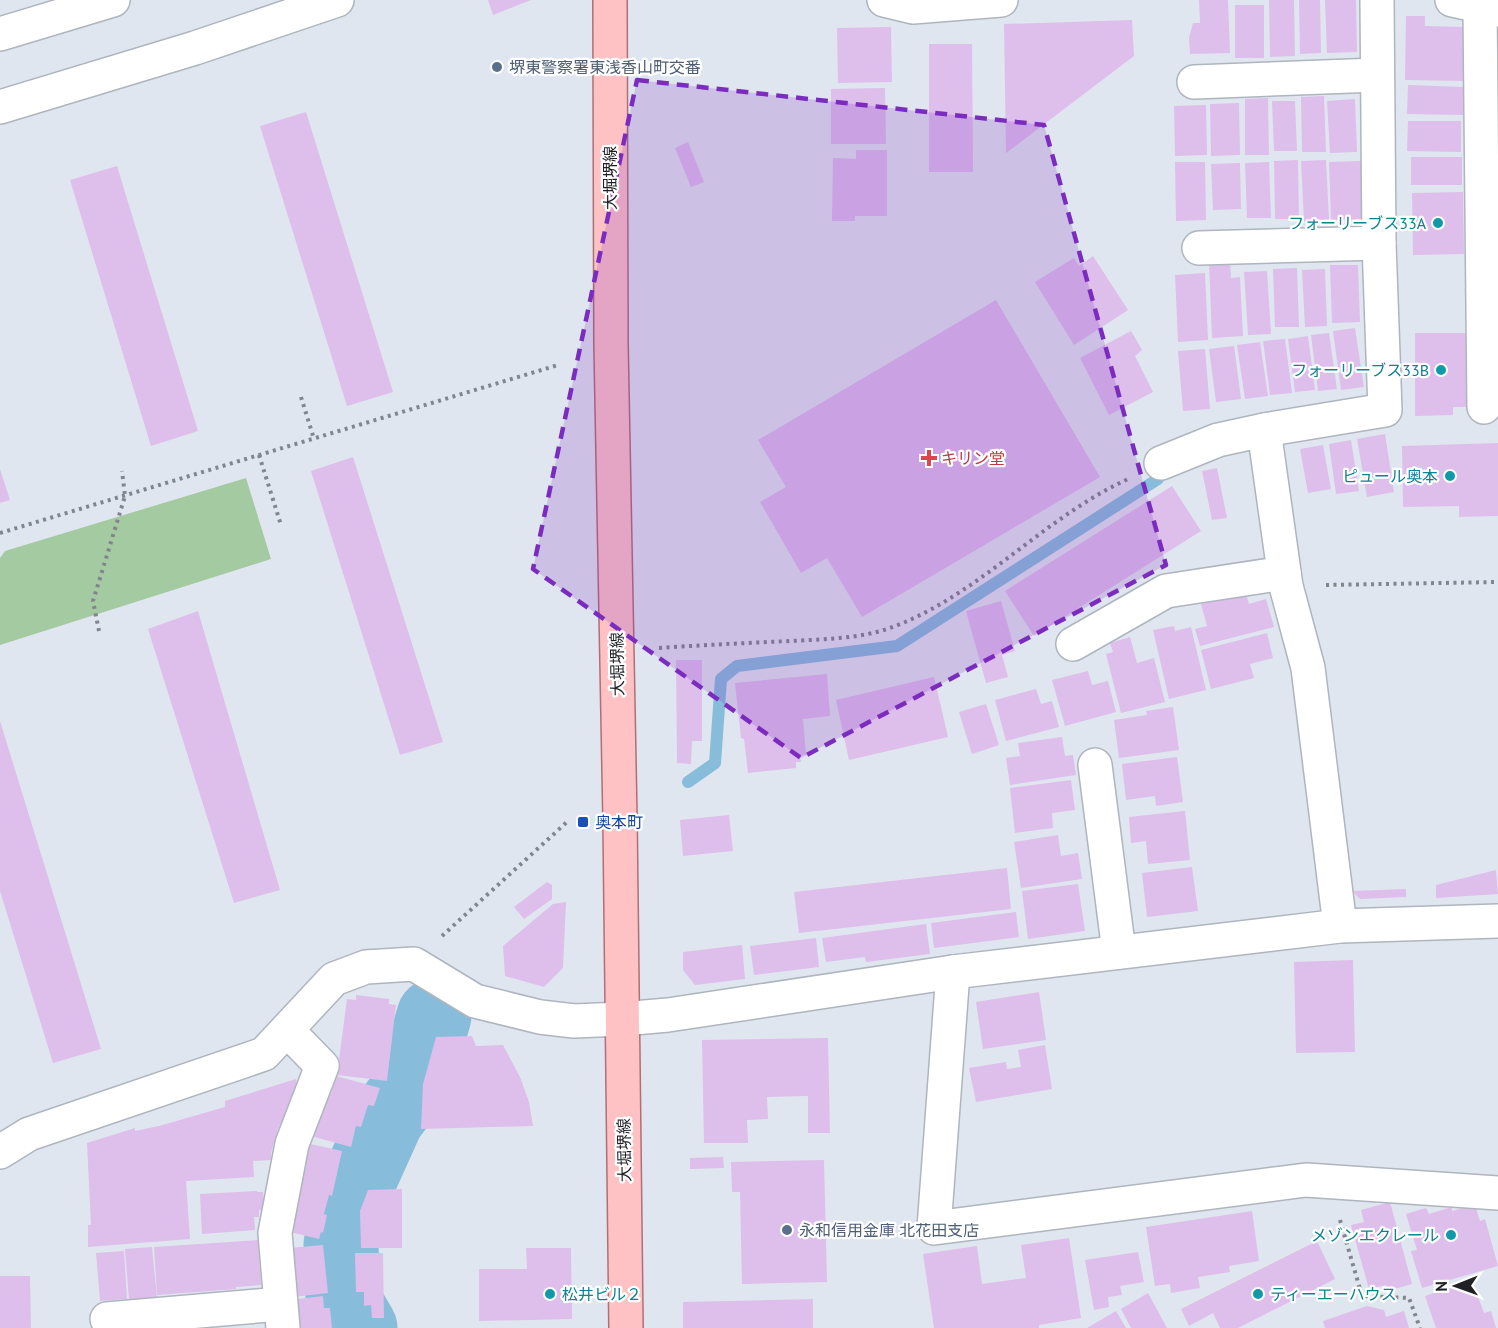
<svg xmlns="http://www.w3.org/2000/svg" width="1498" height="1328" viewBox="0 0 1498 1328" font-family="'PT Sans','Noto Sans JP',sans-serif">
	<rect width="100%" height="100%" fill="#e0e6ef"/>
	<path fill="#a4caa2" d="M246,478L271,559L0,645V558L5,551Z"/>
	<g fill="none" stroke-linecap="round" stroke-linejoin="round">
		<path stroke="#87bdda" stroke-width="12" d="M688,782L715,763L721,679L737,666L897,646L1158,479"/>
		<path stroke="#87bdda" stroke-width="75" d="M360,1328L343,1299L341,1244L355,1189L387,1118L415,1081L434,1016"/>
	</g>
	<g fill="#debeeb">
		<path d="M488,0H531L493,15Z"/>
		<path d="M1199,0H1228L1230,53L1190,54L1189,38L1193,23H1200Z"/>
		<path d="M1269,0H1294L1295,56L1270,57Z"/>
		<path d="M1299,0H1320L1321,53L1300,54Z"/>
		<path d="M1325,0H1356L1357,52L1327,53Z"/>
		<rect x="1235" y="5" width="29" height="53"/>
		<path d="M1406,16H1425V26L1466,27V81L1405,80Z"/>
		<path d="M1132,20L1134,56L1006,153L1004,24Z"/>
		<path d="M891,27L892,82L838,83L837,28Z"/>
		<path d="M929,44H972L973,172H929Z"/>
		<path d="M1408,85L1464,87L1463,115L1407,114Z"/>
		<path d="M885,88L886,144H831V89Z"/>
		<path d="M1324,96L1326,152H1302L1301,97Z"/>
		<path d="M1268,98L1269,155H1245V99Z"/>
		<path d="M1355,99L1357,152L1330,153L1327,101Z"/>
		<path d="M1272,101H1295L1297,151H1274Z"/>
		<path d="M1239,103L1240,155L1211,156L1210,104Z"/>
		<path d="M1206,105L1207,155L1175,156L1174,106Z"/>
		<path d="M306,112L393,392L347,406L260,126Z"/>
		<path d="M1408,121H1461V152L1407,151Z"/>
		<path d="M688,142L704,182L691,187L675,148Z"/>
		<path d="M856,150H887V216H855V221H832L833,158L856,159Z"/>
		<rect x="1411" y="157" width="51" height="28"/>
		<path d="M1298,160L1299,219H1275L1274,161Z"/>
		<path d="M1326,160L1329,220L1304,221L1301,161Z"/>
		<path d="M1361,161L1362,219L1331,220L1329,162Z"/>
		<path d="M1175,162H1205L1206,220L1176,221Z"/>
		<path d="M1269,162L1271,218H1247L1245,163Z"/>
		<path d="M1240,163L1241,209L1213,210L1211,164Z"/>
		<path d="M117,166L198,431L151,446L70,180Z"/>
		<path d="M1463,192L1464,254L1413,255L1412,193Z"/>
		<path d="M1093,256L1128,310L1074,345L1035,282L1074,258L1079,266Z"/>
		<path d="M1230,260L1231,278L1240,277L1243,336L1212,338L1209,261Z"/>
		<path d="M1330,265H1358L1360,322L1332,323Z"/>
		<path d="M1297,268L1299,327H1275L1273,269Z"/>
		<path d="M1325,269L1327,326L1305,327L1302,270Z"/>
		<path d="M1267,271L1271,334L1248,335L1244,272Z"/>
		<path d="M1205,273L1208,340L1178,342L1175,275Z"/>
		<path d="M996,300L1100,477L862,617L827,558L801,573L760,502L786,487L758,440Z"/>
		<path d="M1355,328L1364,387L1341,390L1333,331Z"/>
		<path d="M1131,331L1142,350L1135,356L1153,392L1109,415L1080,358Z"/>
		<path d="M1329,333L1337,389L1318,391L1311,335Z"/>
		<path d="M1415,333H1466L1467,407H1453V415L1415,416Z"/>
		<path d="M1308,336L1315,390L1295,392L1288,339Z"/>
		<path d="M1285,339L1292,393L1270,395L1263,341Z"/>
		<path d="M1260,342L1268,396L1245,399L1237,345Z"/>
		<path d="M1234,346L1241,399L1216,402L1209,349Z"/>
		<path d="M1205,349L1210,409L1183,411L1178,351Z"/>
		<path d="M1385,434L1394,492L1367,497L1357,439Z"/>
		<path d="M1351,440L1359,491L1336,494L1329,444Z"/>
		<path d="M1498,443V516L1459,517V506L1403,507L1402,446Z"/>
		<path d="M1323,445L1331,489L1308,493L1300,449Z"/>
		<path d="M353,457L443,742L400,755L311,471Z"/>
		<path d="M1217,468L1227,518L1212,520L1202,471Z"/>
		<path d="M0,469L10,500L0,503Z"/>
		<path d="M1172,486L1201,531L1034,636L1005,591Z"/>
		<path d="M1246,593L1249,604L1266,599L1274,627L1200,646L1195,629L1207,626L1201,604Z"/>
		<path d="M1001,601L1015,651L1002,655L1008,677L986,683L966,611Z"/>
		<path d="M198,611L280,890L234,903L148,629Z"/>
		<path d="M1174,626L1175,631L1191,627L1206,690L1169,699L1153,630Z"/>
		<path d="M1267,633L1273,658L1250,664L1254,678L1211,689L1201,650Z"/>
		<path d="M1130,637L1137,663L1154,658L1165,702L1121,713L1106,654L1113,652L1110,643Z"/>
		<path d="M676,660H702V741H692L691,764L677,763Z"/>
		<path d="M1088,671L1092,685L1108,681L1116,712L1065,726L1052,680Z"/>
		<path d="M827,674L830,716L803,719L806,755H800L801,762H796V768L748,773L744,739L741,738L735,683Z"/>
		<path d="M934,677L948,737L849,760L836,700Z"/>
		<path d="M1036,689L1041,704L1052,701L1059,727L1006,741L995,700Z"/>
		<path d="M986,704L999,745L972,754L959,712Z"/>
		<path d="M1173,707L1179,750L1119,758L1114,720L1147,715L1146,711Z"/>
		<path d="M0,721L101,1049L53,1063L0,891Z"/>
		<path d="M1062,737L1065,756L1073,755L1076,775L1010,785L1006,758L1020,756L1018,743Z"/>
		<path d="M1177,757L1183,802L1156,806L1155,796L1126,800L1122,764Z"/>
		<path d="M1071,780L1075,810L1052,813L1053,828L1015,833L1010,788Z"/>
		<path d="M1185,811L1190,860L1148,864L1146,841L1131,843L1129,817Z"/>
		<path d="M729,815L733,851L683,856L680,820Z"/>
		<path d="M1058,835L1061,856L1078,853L1082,879L1021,888L1014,842Z"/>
		<path d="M1192,867L1198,911L1147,917L1142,873Z"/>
		<path d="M1007,868L1011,909L799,933L794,892Z"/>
		<path d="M1496,870L1498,894L1436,898V885Z"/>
		<path d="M547,882L552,885V899L524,919L514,907Z"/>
		<path d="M1078,884L1085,931L1028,939L1022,891Z"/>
		<path d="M1406,889V897L1360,899L1352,891Z"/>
		<path d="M566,902L563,968L544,987L505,976L503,946L553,904Z"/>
		<path d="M1016,912L1019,937L934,948L931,923Z"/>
		<path d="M926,924L930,954L866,962L865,957L826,962L822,938Z"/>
		<path d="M816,938L819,967L754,975L750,946Z"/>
		<path d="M742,945L745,979L695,985L683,970V952Z"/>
		<path d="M1353,960L1355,1052L1296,1053L1294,962Z"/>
		<path d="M1039,992L1046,1040L983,1049L976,1002Z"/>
		<path d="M356,995L389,999V1004L396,1005L387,1081L337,1075L347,999L356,1000Z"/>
		<path d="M472,1036L476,1046L503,1045L520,1077L529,1102L533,1126L421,1129L423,1084L436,1037Z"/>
		<path d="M828,1038L830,1133H808V1096L767,1097L768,1119L747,1120L748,1143H704L702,1040Z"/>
		<path d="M1045,1045L1052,1089L976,1102L969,1068L1006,1062L1007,1069L1021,1067L1018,1050Z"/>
		<path d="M336,1076L380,1088L374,1106L368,1105L361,1127L356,1126L351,1147L311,1136L327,1093L331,1094Z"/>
		<path d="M296,1079L297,1091L278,1129L271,1153V1160L253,1161L254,1177L186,1181L190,1239L88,1247V1225H91L87,1143L135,1128V1131L159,1126L225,1107V1101Z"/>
		<path d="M306,1143L342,1151L332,1196L329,1195L324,1214L327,1215L323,1233L321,1232L319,1239L286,1231Z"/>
		<path d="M723,1157L724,1168L690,1169V1158Z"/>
		<path d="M824,1160L827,1282L742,1284L740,1192H732L731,1162Z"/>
		<path d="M402,1189V1248H361L360,1211L368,1190Z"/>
		<path d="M257,1191V1192H263L264,1210H259V1217H254L255,1230L202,1234L200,1194Z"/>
		<path d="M1390,1202L1412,1284L1387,1291L1386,1285L1369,1289L1351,1225L1364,1222L1361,1210Z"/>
		<path d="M1475,1205L1480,1221L1485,1219L1498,1266L1422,1288L1411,1251L1417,1250L1406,1214L1426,1208L1429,1214L1452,1207V1211Z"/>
		<path d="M1252,1211L1259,1261L1229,1266L1230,1272L1198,1277L1200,1288L1171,1293L1170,1284L1155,1286L1146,1227Z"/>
		<path d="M1069,1238L1081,1318L1039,1325V1328H934L923,1254L977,1246L982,1284L1026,1278L1021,1245Z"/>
		<path d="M258,1240L261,1285L236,1287V1289L157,1295L154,1247Z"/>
		<path d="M1317,1241L1335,1279L1238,1328H1220L1213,1313L1189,1326L1181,1309Z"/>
		<path d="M323,1245L328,1293L293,1297L289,1248Z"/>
		<path d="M152,1247L157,1298L129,1300L125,1249Z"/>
		<path d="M526,1248H571L572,1319L479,1321V1269H527Z"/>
		<path d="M124,1251L127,1299L100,1301L96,1253Z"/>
		<path d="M1138,1252L1144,1282L1120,1286L1122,1295L1108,1297L1109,1307L1094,1310L1085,1260Z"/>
		<path d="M355,1253H383L384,1318H372L371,1305L364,1306V1292H356Z"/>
		<path d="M0,1276H30L31,1328H0Z"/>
		<path d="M1472,1280L1484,1313L1491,1311L1496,1328H1436L1425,1296Z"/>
		<path d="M1148,1293L1167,1328H1131L1121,1309Z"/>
		<path d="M323,1296L324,1308H330L332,1328H300L298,1299Z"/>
		<path d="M813,1299V1328H683V1302Z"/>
		<path d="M1367,1306L1384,1310L1386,1317L1404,1311L1409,1328H1325L1323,1321Z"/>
		<path d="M1116,1311L1126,1328H1087Z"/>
	</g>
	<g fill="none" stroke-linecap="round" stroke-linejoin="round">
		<defs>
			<g id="minor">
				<path d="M884,0L913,7L1001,0"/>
				<path d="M1452,0L1498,10"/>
				<path d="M1480,6L1484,407"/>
				<path d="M0,34L113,0"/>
				<path d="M1194,82L1377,75"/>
				<path d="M0,107L195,48L337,0"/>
				<path d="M1199,248L1379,243"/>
				<path d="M1161,463L1218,440L1264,430"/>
				<path d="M1073,644L1166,591L1284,573"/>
				<path d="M1095,765L1119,952"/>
				<path d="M1340,926L1308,668L1286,586L1264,430L1385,410L1379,243L1377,0"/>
				<path d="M953,972L934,1228L1306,1180L1498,1193"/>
				<path d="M0,1152L29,1134L264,1054L334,979L366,967L414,964L475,1001L540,1017L574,1021L622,1019L668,1015L953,972L1340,926L1498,921"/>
				<path d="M107,1319L280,1304"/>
				<path d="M283,1328L275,1233L292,1144L322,1066L287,1030"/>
			</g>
			<path id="major" d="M610,0L611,344L620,819L626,1328"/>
		</defs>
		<use href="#minor" stroke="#afb5be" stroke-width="36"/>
		<use href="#major" stroke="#b06f74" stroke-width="36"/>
		<g stroke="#81858c" stroke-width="4" stroke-dasharray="3 4.5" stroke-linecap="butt">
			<path d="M301,397L314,439"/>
			<path d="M259,455L281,525"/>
			<path d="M0,533L558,365"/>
			<path d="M1326,585L1498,582"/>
			<path d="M99,631L93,601L125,496L122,471"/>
			<path d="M659,648C703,645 746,643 790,641C826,639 864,639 898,625C983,591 1045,517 1128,479"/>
			<path d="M442,936L567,822"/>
			<path d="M1340,1220L1362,1296L1409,1298L1420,1328"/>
		</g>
		<use href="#minor" stroke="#fff" stroke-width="33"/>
		<use href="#major" stroke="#fec2c5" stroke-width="33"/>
	</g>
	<path fill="#7b2cbf" fill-opacity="0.2" stroke="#7b2cbf" stroke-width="4.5" stroke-dasharray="12 8" stroke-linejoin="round" d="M637,80L1044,125L1166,565L801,758L533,569Z"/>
	<g fill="#5c6f8a" stroke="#fff" stroke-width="2">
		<circle cx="497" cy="67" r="6"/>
		<circle cx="787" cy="1230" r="6"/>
	</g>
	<g fill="#0f9aa8" stroke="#fff" stroke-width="2">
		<circle cx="1438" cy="223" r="6"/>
		<circle cx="1441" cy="370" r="6"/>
		<circle cx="1450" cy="476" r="6"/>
		<circle cx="1451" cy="1235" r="6"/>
		<circle cx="550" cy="1294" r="6"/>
		<circle cx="1258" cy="1294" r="6"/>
	</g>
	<path fill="#e0444e" stroke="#fff" stroke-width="2" d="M926 449h6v6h6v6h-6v6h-6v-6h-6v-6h6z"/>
	<rect fill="#1a4fb4" stroke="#fff" stroke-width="2" x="577" y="816" width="12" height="12" rx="3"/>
	<g text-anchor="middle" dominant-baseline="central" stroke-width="4.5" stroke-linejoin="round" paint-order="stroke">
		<g font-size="16" fill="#4e5e75" stroke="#fff" text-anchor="start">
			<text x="509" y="67">堺東警察署東浅香山町交番</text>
			<text x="799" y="1230">永和信用金庫 北花田支店</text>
		</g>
		<g font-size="16" fill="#1f2125" stroke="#fff">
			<text transform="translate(610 178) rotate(-90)">大堀堺線</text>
			<text transform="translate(617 664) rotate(-91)">大堀堺線</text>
			<text transform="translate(624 1150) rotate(-91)">大堀堺線</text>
		</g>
		<g font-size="16" fill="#0d838f" stroke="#fff" text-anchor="end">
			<text x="1426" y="223">フォーリーブス33A</text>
			<text x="1429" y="370">フォーリーブス33B</text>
			<text x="1438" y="476">ピュール奥本</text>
			<text x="1439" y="1235">メゾンエクレール</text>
			<text x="562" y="1294" text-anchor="start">松井ビル２</text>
			<text x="1270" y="1294" text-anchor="start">ティーエーハウス</text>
		</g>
		<g font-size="16" fill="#be3a42" stroke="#fff" text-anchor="start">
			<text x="941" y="458">キリン堂</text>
		</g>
		<g font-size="16" fill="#164399" stroke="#fff" text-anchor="start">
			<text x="595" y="822">奥本町</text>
		</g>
	</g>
	<g transform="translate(1456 1286) rotate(269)" stroke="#ffffff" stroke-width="4.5" paint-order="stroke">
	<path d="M0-4.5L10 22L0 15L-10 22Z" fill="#1f2125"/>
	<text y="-9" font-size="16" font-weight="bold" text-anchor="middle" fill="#1f2125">N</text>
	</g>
</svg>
